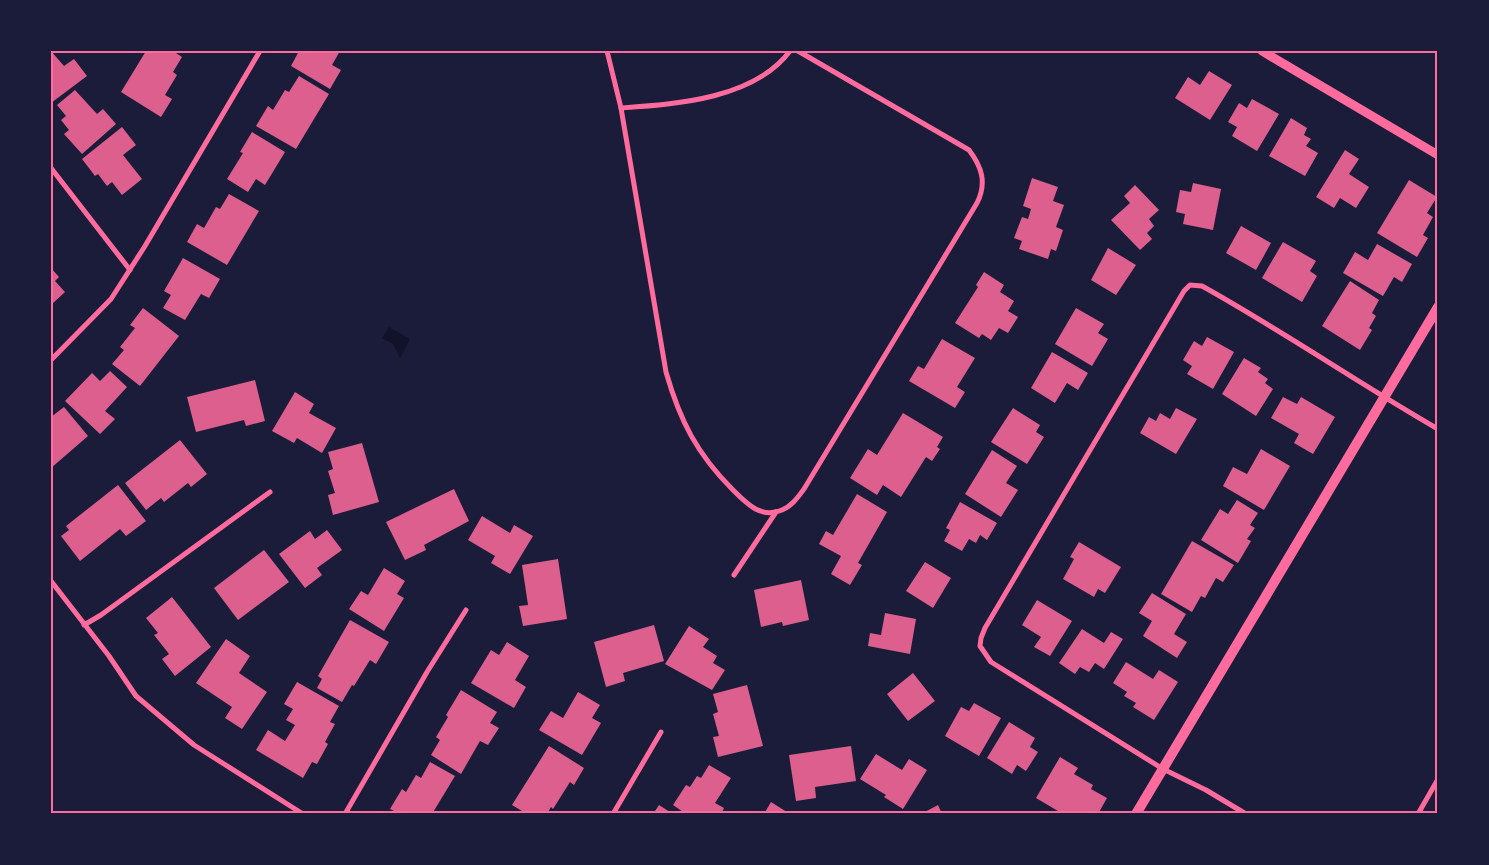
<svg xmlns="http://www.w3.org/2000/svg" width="1489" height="865" viewBox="0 0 1489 865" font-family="Figtree,sans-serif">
	<rect width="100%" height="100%" fill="#1b1b3a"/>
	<path fill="#12122b" d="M389,327L410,339L400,358L393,344L382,338Z"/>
	<g fill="#dd5f8e">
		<path d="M51,51L64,66L74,59L87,76L51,103Z"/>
		<path d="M146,51H173L182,57L173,72L177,75L165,95L172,99L161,117L121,92Z"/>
		<path d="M299,51H340L332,65L341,70L330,89L291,66Z"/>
		<path d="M1209,71L1232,85L1210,120L1175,98L1188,77L1200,85Z"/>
		<path d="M299,76L329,94L296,149L256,126L268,106L273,110L285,90L289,92Z"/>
		<path d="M75,90L97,114L103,109L116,124L82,154L64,134L69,130L61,120L66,116L57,105Z"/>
		<path d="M1252,99L1279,114L1257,151L1232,136L1237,127L1228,122L1239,103L1247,108Z"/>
		<path d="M1291,118L1307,128L1304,135L1311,139L1306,146L1318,153L1305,176L1269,156Z"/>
		<path d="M122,127L136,145L123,155L142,179L122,195L112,182L107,186L98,174L95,176L82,159Z"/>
		<path d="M252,132L285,152L265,185L256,179L248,192L227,179L243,153L240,152Z"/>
		<path d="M1345,150L1359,159L1349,174L1369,187L1356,208L1340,198L1334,208L1316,197Z"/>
		<path d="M1032,178L1058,187L1053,201L1064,205L1056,227L1063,230L1056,251L1051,249L1048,259L1019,249L1022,241L1014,238L1022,217L1028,219L1031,209L1023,206Z"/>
		<path d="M1409,180L1437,197L1427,213L1433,217L1423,235L1428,238L1417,257L1377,233Z"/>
		<path d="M1193,183L1221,189L1213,230L1183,224L1185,214L1176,212L1180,190L1191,192Z"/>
		<path d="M1135,185L1159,210L1149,219L1154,226L1147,233L1152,239L1140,250L1111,220L1130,203L1124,196Z"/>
		<path d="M229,194L259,211L227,265L187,242L197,224L204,228L216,207L220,209Z"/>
		<path d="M1241,226L1271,243L1256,270L1226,253Z"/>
		<path d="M1283,242L1316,261L1310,271L1317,276L1302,302L1262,278Z"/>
		<path d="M1377,244L1412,264L1402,282L1394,277L1383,296L1343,273L1355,252L1368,260Z"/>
		<path d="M1108,248L1136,265L1116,295L1091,280Z"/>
		<path d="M183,258L220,279L209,298L201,294L185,320L163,308L171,295L164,291Z"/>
		<path d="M51,268L59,277L55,281L65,292L51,305Z"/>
		<path d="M984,272L1004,285L1000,292L1014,301L1008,311L1018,317L1008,333L999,328L991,340L982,334L979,338L955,323L978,287L976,285Z"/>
		<path d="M1350,281L1379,300L1372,313L1376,316L1369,328L1372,330L1360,350L1322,326Z"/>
		<path d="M143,308L179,336L140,386L112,364L124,350L120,347L135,328L130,325Z"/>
		<path d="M1076,308L1104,324L1098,333L1108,339L1092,366L1055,344Z"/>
		<path d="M1207,337L1234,352L1213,389L1187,374L1192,366L1183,360L1194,341L1202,346Z"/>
		<path d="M942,339L975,358L957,387L965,392L955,408L909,381L918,366L924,369Z"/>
		<path d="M1052,352L1088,373L1078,390L1067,383L1055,403L1031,388Z"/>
		<path d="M1244,358L1261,368L1258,372L1268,379L1265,383L1273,389L1256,416L1222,394Z"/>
		<path d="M110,371L127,387L105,411L115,419L100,434L65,401L92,373L100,381Z"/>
		<path d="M255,380L265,421L246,426L244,420L196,432L187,397Z"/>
		<path d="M295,392L314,404L309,413L336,428L322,453L297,438L294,443L272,431Z"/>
		<path d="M1283,397L1297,404L1301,397L1335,417L1313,454L1294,443L1299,434L1271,418Z"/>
		<path d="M64,407L88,436L51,468V417Z"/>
		<path d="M1013,408L1040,425L1036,432L1044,437L1027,464L991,442Z"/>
		<path d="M1176,408L1197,419L1176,454L1140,433L1149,417L1156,421L1160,413L1170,419Z"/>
		<path d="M903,413L943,437L937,447L940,449L932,461L926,457L901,497L883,485L877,495L850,478L868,449L877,455Z"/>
		<path d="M180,440L207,474L191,487L188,483L164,502L161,498L146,510L125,483Z"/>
		<path d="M362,443L379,502L333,515L328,495L335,493L328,471L333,469L328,452Z"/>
		<path d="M1261,449L1290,466L1264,510L1223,486L1233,467L1247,474Z"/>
		<path d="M992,450L1017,466L1006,483L1018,490L1001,517L965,494Z"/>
		<path d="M118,485L146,521L126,536L120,529L80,561L61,536L69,530L66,526Z"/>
		<path d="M454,489L469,521L424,545L426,550L405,560L386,522Z"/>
		<path d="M857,494L887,512L858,563L862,565L850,585L831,574L841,556L819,544L826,531L833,535Z"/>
		<path d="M1237,500L1258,513L1250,525L1255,528L1247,539L1251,541L1238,563L1201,540L1220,509L1228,514Z"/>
		<path d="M960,502L997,523L987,540L980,535L976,543L969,539L962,551L944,541L950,530L946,528Z"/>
		<path d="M482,516L510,533L514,525L533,536L510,574L491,563L495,556L468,540Z"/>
		<path d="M327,530L342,550L317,568L322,575L305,588L279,554L310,531L315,539Z"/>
		<path d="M1192,541L1234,565L1223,582L1216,578L1205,598L1201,596L1192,612L1161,594Z"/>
		<path d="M1079,542L1121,567L1105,593L1098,589L1094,597L1063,579L1074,559L1070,557Z"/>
		<path d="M264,550L289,582L238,620L214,588Z"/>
		<path d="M558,559L567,619L523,626L519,606L528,605L522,565Z"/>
		<path d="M925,562L951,578L933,608L906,591Z"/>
		<path d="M384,568L405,581L397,594L404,598L384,631L349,609L361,591L368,595Z"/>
		<path d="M801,580L809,620L783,626L782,622L761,627L754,590Z"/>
		<path d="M1152,593L1186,614L1174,634L1187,642L1177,658L1143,636L1152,621L1139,613Z"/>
		<path d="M172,597L211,647L175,676L162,659L169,654L154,635L158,633L146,618Z"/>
		<path d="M1037,600L1072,621L1050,656L1034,647L1041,637L1022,625Z"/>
		<path d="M885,613L916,619L910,654L868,646L870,633L881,635Z"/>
		<path d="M350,620L389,642L376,664L370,660L354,686L352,685L342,702L317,688L322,679L318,676Z"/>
		<path d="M654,625L664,661L623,673L625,681L606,687L594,642Z"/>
		<path d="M689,626L709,639L703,647L717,656L713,663L725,670L712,690L665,664Z"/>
		<path d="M1082,629L1104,643L1111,632L1123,639L1104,669L1095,663L1089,672L1080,667L1075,674L1059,663Z"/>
		<path d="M226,639L250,656L239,673L267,692L242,729L225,718L232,707L196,683Z"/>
		<path d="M507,642L529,656L515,680L526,687L514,708L471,683L491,650L499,655Z"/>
		<path d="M1126,662L1153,679L1159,670L1178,682L1154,720L1133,707L1136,703L1124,696L1127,692L1113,683Z"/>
		<path d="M913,673L935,701L908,721L887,694Z"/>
		<path d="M297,682L339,706L330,722L335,724L325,742L328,744L317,764L312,762L303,778L256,750L268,730L285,741L295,725L286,720L293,709L284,704Z"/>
		<path d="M747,685L763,746L718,757L713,737L719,736L713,714L718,712L713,694Z"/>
		<path d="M461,690L497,712L490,723L499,728L488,745L480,741L461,774L431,755L440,740L436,737L448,717L446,715Z"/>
		<path d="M578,692L600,705L592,718L601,723L582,755L539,730L551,711L563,718Z"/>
		<path d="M974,703L1001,718L979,756L945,736L961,707L969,711Z"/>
		<path d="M1009,722L1035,738L1030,747L1038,752L1026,771L1017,765L1012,774L987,758Z"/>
		<path d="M549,746L584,768L574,785L570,782L553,809L551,807L547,814H527L512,805Z"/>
		<path d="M851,746L856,781L815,787L816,798L796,801L789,755Z"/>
		<path d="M876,754L902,770L909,759L927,770L903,809L884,797L886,795L860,779Z"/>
		<path d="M1060,757L1078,768L1074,774L1093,785L1091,789L1107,798L1098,814H1063L1036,798Z"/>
		<path d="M430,762L455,776L432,814H392L394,811L390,809L402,789L406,792L416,775L421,778Z"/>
		<path d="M709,765L731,778L715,803L724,808L721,814H686L673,805L686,785L690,787L697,776L701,778Z"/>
		<path d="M771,802L790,814H764Z"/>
		<path d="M659,805L673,814H653Z"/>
		<path d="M938,805L942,814H921Z"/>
	</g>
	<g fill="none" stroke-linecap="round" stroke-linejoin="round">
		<g stroke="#ff6b9d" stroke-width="5">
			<path d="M607,51L621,108L666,372C680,421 697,454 733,490C747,504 761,519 782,510C792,506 798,497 804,489L977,203C987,183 982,167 969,150L798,51"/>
			<path d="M621,108C677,104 754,99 790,51"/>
			<path d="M51,168L130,270"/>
			<path d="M51,360L111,299L145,246L260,51"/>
			<path d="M734,575L776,512"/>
			<path d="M51,581L109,656L136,696L194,745L303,814"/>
			<path d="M84,625L101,615L270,492"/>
			<path d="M345,814L427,672L466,610"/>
			<path d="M613,814L661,732"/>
			<path d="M1246,814L1206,790L1163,769L991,662L980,646L981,638L985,628L1184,291L1190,285L1202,286C1283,331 1358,383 1438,429"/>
			<path d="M1418,814L1438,779"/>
		</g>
		<path stroke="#ff6b9d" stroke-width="9" d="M1262,51L1438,155"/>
		<path stroke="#ff6b9d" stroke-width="10" d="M1136,814L1438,307"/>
	</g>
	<rect width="1489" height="865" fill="none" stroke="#1b1b3a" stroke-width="105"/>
	<rect x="52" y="52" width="1384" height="760" fill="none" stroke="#ff6b9d" stroke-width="2"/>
</svg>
